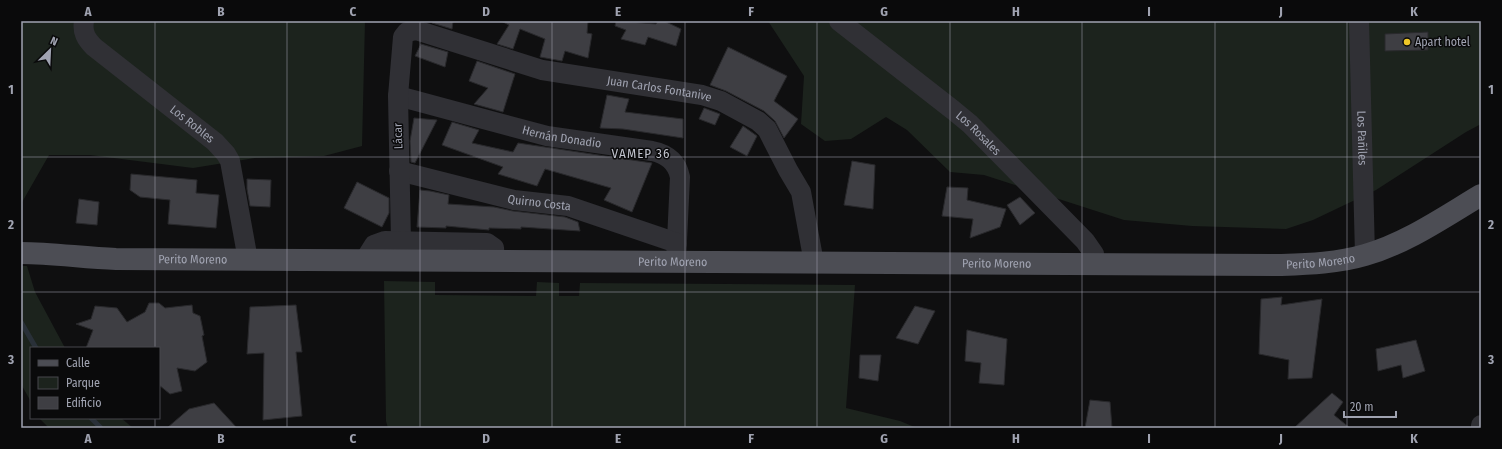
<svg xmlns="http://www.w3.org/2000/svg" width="1502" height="449" viewBox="0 0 1502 449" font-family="'Fira Sans Condensed',sans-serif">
	<rect width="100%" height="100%" fill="#0f0f10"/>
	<g fill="#1c231d">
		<path d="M21,21H365L362,146L324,156L255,158L193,168L90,155H49L21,204Z"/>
		<path d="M768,21H1481V124L1466,132L1376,190L1313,220L1286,229L1192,226L1124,220L984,175L950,172L907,130L886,117L851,139L825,141L801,124L804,76Z"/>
		<path d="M21,266H27L35,292L65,348H31V416L30,400L21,384Z"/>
		<path d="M384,281L435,282V295L536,296L537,282L559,283V296H579L580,283L855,285L846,408L900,421L917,428H388L386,421Z"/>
		<path d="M39,418H121L133,428H49Z"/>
	</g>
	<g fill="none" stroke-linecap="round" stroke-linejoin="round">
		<g stroke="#293038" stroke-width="5">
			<path d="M21,322L36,348"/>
			<path d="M91,418L101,428"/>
		</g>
	</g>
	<g fill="#3e3e43" stroke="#29292c">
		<path d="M433,21H453L452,29L432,23Z"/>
		<path d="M501,21H588L587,33L592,34L588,58L565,51L562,61L540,57L545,39L520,29L513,49L497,44L509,25Z"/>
		<path d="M616,21L656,24L658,21H664L681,29L676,46L648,37L645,45L621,39L626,30L615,26Z"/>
		<path d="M1428,32V50L1385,51V34Z"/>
		<path d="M421,44L448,52L445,67L415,56Z"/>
		<path d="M728,47L787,76L774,101L798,119L784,138L775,121L764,111L726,91L710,85Z"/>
		<path d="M477,61L515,74L503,112L474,104L488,88L469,81Z"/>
		<path d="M607,95L629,99L625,112L683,119V138L623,129L600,128Z"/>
		<path d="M704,108L720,114L715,125L699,119Z"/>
		<path d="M414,118L437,120L415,163L411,162L410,141Z"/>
		<path d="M452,122L479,130L472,143L513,152L518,143L652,163L632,212L604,200L611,188L545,169L537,186L498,174L503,167L442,145Z"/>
		<path d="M743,126L757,136L747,156L730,147Z"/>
		<path d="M852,161L875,165L873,209L844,205Z"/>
		<path d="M131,174L197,180L196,193L219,195L216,228L168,224L170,200L140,197L130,190Z"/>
		<path d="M247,179L271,180L270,207L250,206L247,189Z"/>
		<path d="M357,182L389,198V213L382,227L344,208Z"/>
		<path d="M947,187L968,188L967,200L1006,209L1000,227L970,238L973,219L942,216Z"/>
		<path d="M420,190L430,191L449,195L448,204L494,207L513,211L565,217L578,222L580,231L521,227V229L489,228V230L446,226V228L417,227Z"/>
		<path d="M1020,197L1035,213L1020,225L1007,205Z"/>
		<path d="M79,199L99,202L97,225L76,223Z"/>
		<path d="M1282,297L1281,305L1322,299L1312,378L1288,379L1289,360L1259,354L1261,299Z"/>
		<path d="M149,303H159L165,308L192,305L193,313L200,316L204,335L202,336L207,362L195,371L177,368L182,391L170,394L159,385V348H86L93,330L76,324L91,319L95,306L117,308L127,322L145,312Z"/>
		<path d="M296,305L302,352H296L302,416L263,420L264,353L247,354L250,307Z"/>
		<path d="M915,306L935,311L918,344L896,338Z"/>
		<path d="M967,330L1007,339L1004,385L979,383L981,363L965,361Z"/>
		<path d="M1416,340L1425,371L1403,378L1401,365L1378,371L1376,349Z"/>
		<path d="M860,355H881L878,381L859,378Z"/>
		<path d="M1332,393L1343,402L1334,415L1350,428H1294Z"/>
		<path d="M1090,400L1110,402L1112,428H1085Z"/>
		<path d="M214,403L237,428H167L189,409Z"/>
	</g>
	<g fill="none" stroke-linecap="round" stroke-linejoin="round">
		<g stroke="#303035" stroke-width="20">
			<path id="s1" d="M84,21C82,32 86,39 94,47L215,142L226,154L230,161L248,260"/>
			<path id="s2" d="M839,21L953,110L970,124L1085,241L1094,254L1095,265"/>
			<path id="s3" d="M1359,21L1365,255"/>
			<path id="s4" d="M398,96L547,136L652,151C667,154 677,162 680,177L676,262"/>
			<path id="s5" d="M399,171L514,200L568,206L677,243"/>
			<path id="s6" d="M401,241L398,96L403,37L407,32L416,30L542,70L702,95L721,101L758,121L767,129L788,170L801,192L814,263"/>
			<path d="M364,261L374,245L385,241L487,243L494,248L495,261"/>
			<path d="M1481,428V425"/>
		</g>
		<path stroke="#4c4d54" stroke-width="22" id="s7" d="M21,253C53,253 84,258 116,259L1281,265C1309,264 1338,263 1365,255C1407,243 1444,217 1481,195"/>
	</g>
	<path fill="none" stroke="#a0a3b1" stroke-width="1" stroke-opacity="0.55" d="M155,21V348M287,21V428M420,21V428M552,21V428M685,21V428M817,21V428M950,21V428M1082,21V428M1215,21V428M1347,21V428M21,157H1481M21,292H1481M155,418V428"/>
	<circle fill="#f0c727" stroke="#0a0a0b" stroke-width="1.5" cx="1407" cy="42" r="4"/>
	<g text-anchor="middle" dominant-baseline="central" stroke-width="3" stroke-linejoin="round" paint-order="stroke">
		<g font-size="12" fill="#a0a3b1" stroke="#0a0a0b" text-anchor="start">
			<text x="1415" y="42">Apart hotel</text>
		</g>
		<g font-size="12" fill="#a0a3b1" stroke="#0a0a0b">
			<text stroke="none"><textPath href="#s6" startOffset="471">Juan Carlos Fontanive</textPath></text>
			<text stroke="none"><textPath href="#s1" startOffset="154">Los Robles</textPath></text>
			<text stroke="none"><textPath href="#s2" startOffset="179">Los Rosales</textPath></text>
			<text transform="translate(398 136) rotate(-92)">Lácar</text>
			<text stroke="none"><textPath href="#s4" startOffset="169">Hernán Donadio</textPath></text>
			<text stroke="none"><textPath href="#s3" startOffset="117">Los Pañiles</textPath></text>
			<text stroke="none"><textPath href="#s5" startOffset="144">Quirno Costa</textPath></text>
			<text stroke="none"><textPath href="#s7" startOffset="172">Perito Moreno</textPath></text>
			<text stroke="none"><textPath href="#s7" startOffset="1300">Perito Moreno</textPath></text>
			<text stroke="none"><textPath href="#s7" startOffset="652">Perito Moreno</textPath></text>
			<text stroke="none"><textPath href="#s7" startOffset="976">Perito Moreno</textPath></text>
		</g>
		<g font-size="13" letter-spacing="1" fill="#c1c3cd" stroke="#0a0a0b">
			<text x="641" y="153">VAMEP 36</text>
		</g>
	</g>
	<rect width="1502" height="449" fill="none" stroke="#0a0a0b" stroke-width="44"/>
	<rect x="30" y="347" width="130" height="72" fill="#0a0a0b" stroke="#46474d"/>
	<rect x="38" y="360" width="20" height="6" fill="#4c4d54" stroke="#46474d"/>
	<text x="66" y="367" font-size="12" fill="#a0a3b1">Calle</text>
	<rect x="38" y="377" width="20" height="12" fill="#1c231d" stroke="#46474d"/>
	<text x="66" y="387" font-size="12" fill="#a0a3b1">Parque</text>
	<rect x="38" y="397" width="20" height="12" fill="#3e3e43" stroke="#46474d"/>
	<text x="66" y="407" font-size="12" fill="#a0a3b1">Edificio</text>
	<g transform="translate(50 50) rotate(24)" stroke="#0a0a0b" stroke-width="3" paint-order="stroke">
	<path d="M0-3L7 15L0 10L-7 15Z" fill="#a0a3b1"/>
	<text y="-6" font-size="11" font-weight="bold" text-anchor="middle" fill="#a0a3b1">N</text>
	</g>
	<path d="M1344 411v6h52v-6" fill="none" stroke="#a0a3b1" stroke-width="2"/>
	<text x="1350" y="411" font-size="12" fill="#a0a3b1" stroke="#0a0a0b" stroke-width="3" paint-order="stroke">20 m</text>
	<rect x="22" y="22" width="1458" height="405" fill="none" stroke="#a0a3b1" stroke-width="1.5"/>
	<g font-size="13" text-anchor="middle" font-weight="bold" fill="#a0a3b1">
		<text x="88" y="16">A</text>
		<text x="221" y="16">B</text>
		<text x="353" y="16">C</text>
		<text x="486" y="16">D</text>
		<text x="618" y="16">E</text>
		<text x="751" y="16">F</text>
		<text x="884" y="16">G</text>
		<text x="1016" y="16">H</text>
		<text x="1149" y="16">I</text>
		<text x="1281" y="16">J</text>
		<text x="1414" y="16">K</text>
		<text x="11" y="94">1</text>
		<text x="1491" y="94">1</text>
		<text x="11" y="229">2</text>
		<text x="1491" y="229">2</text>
		<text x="11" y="364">3</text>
		<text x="1491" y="364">3</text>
		<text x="88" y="443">A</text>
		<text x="221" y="443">B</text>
		<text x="353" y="443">C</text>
		<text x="486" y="443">D</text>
		<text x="618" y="443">E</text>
		<text x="751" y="443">F</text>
		<text x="884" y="443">G</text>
		<text x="1016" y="443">H</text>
		<text x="1149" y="443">I</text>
		<text x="1281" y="443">J</text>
		<text x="1414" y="443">K</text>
	</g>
</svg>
